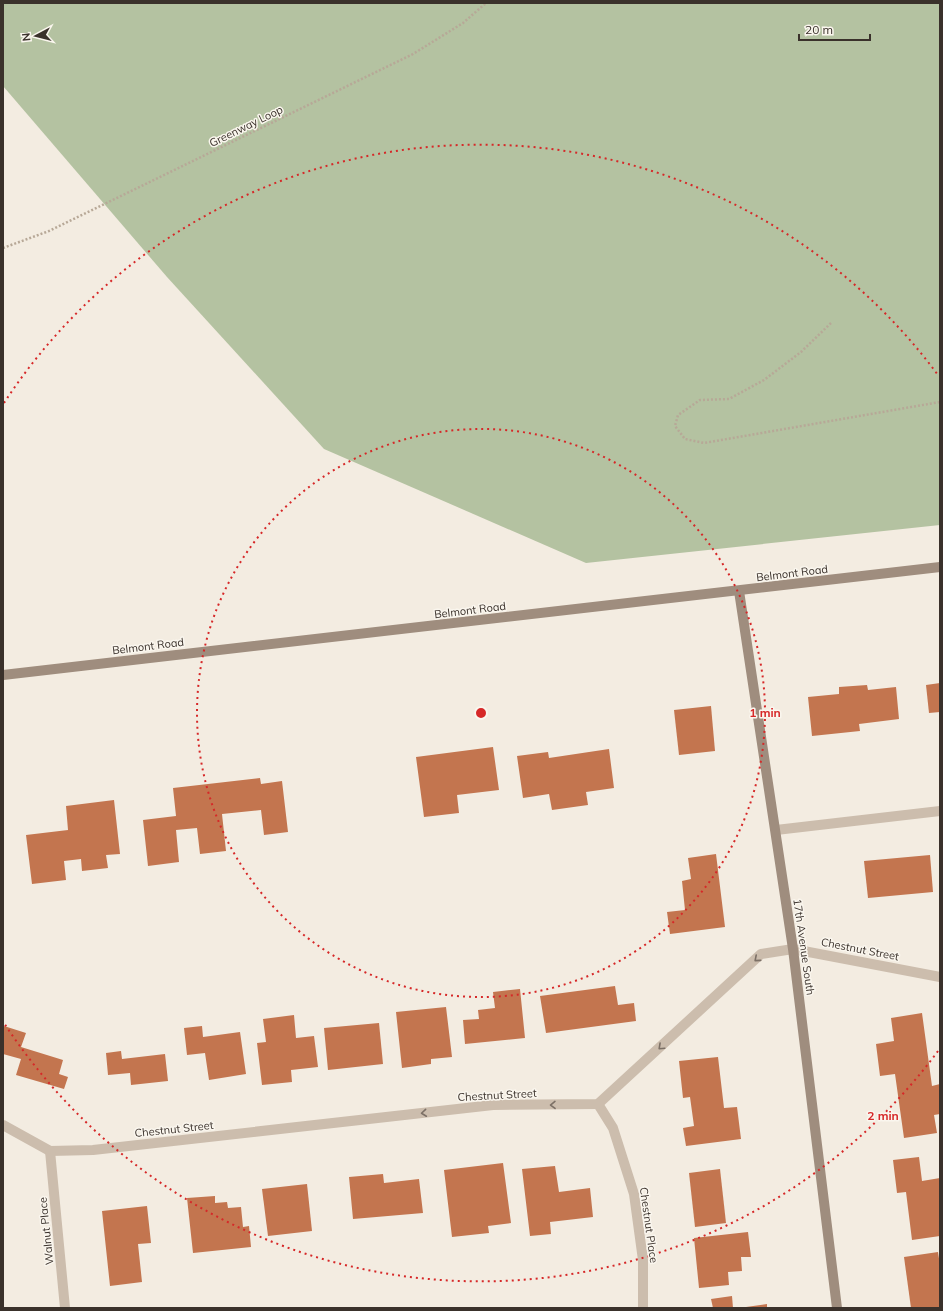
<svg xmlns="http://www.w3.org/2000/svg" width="943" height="1311" viewBox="0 0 943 1311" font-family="Mulish,sans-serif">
	<rect width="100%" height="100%" fill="#f3ece1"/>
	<path fill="#b4c2a1" d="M3,3H940V525L586,563L324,449L167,277L3,86Z"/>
	<g fill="#c3754f">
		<path d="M940,683V712L929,713L926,685Z"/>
		<path d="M867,685L868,690L896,687L899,719L859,724L860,731L812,736L808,697L839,694V687Z"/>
		<path d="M711,706L715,751L679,755L674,710Z"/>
		<path d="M493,747L499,790L457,795L459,813L424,817L416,757Z"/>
		<path d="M609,749L614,788L586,792L588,805L552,810L549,794L523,798L517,756L548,752L549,758Z"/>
		<path d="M260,778L261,784L282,781L288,832L264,835L261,810L222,814L226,851L200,854L197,828L176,830L179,862L148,866L143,820L176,816L173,788Z"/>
		<path d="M114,800L120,854L106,855L108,868L82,871L81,859L64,861L66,880L32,884L26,835L68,830L66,806Z"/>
		<path d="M716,854L725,927L670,934L667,912L685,910L682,881L691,879L688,858Z"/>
		<path d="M930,855L933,892L868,898L864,861Z"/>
		<path d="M615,986L618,1005L634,1003L636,1021L546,1033L540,996Z"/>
		<path d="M520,989L525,1038L465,1044L463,1020L479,1019L478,1010L495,1008L493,992Z"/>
		<path d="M446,1007L452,1057L431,1059V1064L402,1068L396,1012Z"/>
		<path d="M922,1013L932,1086L940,1084V1114L934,1115L937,1133L904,1138L895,1074L880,1076L876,1044L894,1041L891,1018Z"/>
		<path d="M294,1015L296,1038L314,1036L318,1067L291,1070L292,1082L262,1085L257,1043L266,1042L263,1019Z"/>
		<path d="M379,1023L383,1064L328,1070L324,1028Z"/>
		<path d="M4,1026L26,1033L21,1047L63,1060L59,1074L68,1077L64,1089L16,1075L21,1059L3,1054V1029Z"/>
		<path d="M202,1026L203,1037L240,1032L246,1074L209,1080L205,1053L187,1055L184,1028Z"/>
		<path d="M121,1051L122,1059L165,1054L168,1081L131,1085L130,1073L108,1075L106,1053Z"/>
		<path d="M718,1057L724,1108L737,1107L741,1139L686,1146L683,1128L694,1126L690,1097L683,1098L679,1061Z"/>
		<path d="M919,1157L922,1181L940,1178V1236L912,1240L906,1192L897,1193L893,1160Z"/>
		<path d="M503,1163L511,1223L488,1226L489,1233L452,1237L444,1170Z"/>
		<path d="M555,1166L559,1192L590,1188L593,1217L550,1222L551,1234L530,1236L522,1169Z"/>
		<path d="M720,1169L726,1223L695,1227L689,1173Z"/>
		<path d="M383,1174L384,1183L419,1179L423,1213L353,1219L349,1177Z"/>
		<path d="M307,1184L312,1231L268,1236L262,1189Z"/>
		<path d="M215,1196V1203L227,1202L228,1208L241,1207L243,1227L249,1226L251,1247L193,1253L187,1198Z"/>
		<path d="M147,1206L151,1243L138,1244L142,1282L110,1286L102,1211Z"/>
		<path d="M748,1232L751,1257H741L742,1271L728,1272L729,1285L699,1288L694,1238Z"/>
		<path d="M938,1252L940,1265V1308H911L904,1257Z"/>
		<path d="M732,1296L733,1308H713L711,1299Z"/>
		<path d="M767,1304V1308H746V1307Z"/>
	</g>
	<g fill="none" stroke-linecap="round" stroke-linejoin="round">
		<g stroke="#b7a897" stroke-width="2.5" stroke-dasharray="2 2" stroke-linecap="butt">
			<path d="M3,248L49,231L413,54L463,23L486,3"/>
			<path d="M831,323L801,352L764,380L729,399L700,400L678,415L675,426L685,439L704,443L940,402"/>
		</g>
		<path stroke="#ccbdad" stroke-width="10" d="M776,830L940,811"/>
		<g stroke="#ccbdad" stroke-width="10">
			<path d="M598,1104L613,1128L634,1194L643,1260V1308"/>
			<path d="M3,1125L50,1151L93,1150L493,1105L598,1104L761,954L793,949L940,977"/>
			<path d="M50,1151L65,1308"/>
		</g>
		<g stroke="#9f8d7e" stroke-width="10">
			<path d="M739,591L793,949L837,1308"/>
			<path d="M3,675L940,567"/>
		</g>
	</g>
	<defs><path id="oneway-chevron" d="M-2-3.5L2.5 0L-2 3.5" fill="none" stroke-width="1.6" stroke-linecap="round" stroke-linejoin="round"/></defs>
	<g stroke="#7c7066">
		<use href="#oneway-chevron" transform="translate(757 959) rotate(139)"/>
		<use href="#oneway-chevron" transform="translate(661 1047) rotate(137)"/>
		<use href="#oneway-chevron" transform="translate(553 1105) rotate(179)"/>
		<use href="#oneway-chevron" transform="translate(424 1113) rotate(174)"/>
	</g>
	<g fill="none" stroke="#d62828" stroke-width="2" stroke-dasharray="2 4">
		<circle cx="481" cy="713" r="284"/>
		<path d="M938 1051A569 569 0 0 1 4 1023M4 403A569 569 0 0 1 938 375"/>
	</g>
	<g text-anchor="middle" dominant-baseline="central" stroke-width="3" stroke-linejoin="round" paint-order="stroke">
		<g font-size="11" fill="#3a312b" stroke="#faf6ee">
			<text transform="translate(246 126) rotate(-26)">Greenway Loop</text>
			<text transform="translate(792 573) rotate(-7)">Belmont Road</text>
			<text transform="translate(470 610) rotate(-7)">Belmont Road</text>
			<text transform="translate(148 646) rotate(-7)">Belmont Road</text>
			<text transform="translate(804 947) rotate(82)">17th Avenue South</text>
			<text transform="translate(860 949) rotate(11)">Chestnut Street</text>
			<text transform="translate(497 1095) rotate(-3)">Chestnut Street</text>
			<text transform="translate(174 1129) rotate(-6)">Chestnut Street</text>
			<text transform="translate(649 1225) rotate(82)">Chestnut Place</text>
			<text transform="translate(46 1231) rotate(-96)">Walnut Place</text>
		</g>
	</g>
	<circle cx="481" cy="713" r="6" fill="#d62828" stroke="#faf6ee" stroke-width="2"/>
	<g font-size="12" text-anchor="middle" font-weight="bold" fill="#d62828" stroke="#faf6ee" stroke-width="3" stroke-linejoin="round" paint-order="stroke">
		<text x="765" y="717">1 min</text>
		<text x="883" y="1120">2 min</text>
	</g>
	<rect width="943" height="1311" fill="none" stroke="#3a312b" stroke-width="8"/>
	<g transform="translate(36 36) rotate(263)" stroke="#faf6ee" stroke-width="3" paint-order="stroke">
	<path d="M0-3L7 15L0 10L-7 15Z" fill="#3a312b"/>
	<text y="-6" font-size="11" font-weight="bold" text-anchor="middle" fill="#3a312b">N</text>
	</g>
	<path d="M799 34v6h71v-6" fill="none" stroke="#3a312b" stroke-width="2"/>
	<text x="805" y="34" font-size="12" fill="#3a312b" stroke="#faf6ee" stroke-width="3" paint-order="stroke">20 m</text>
</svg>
